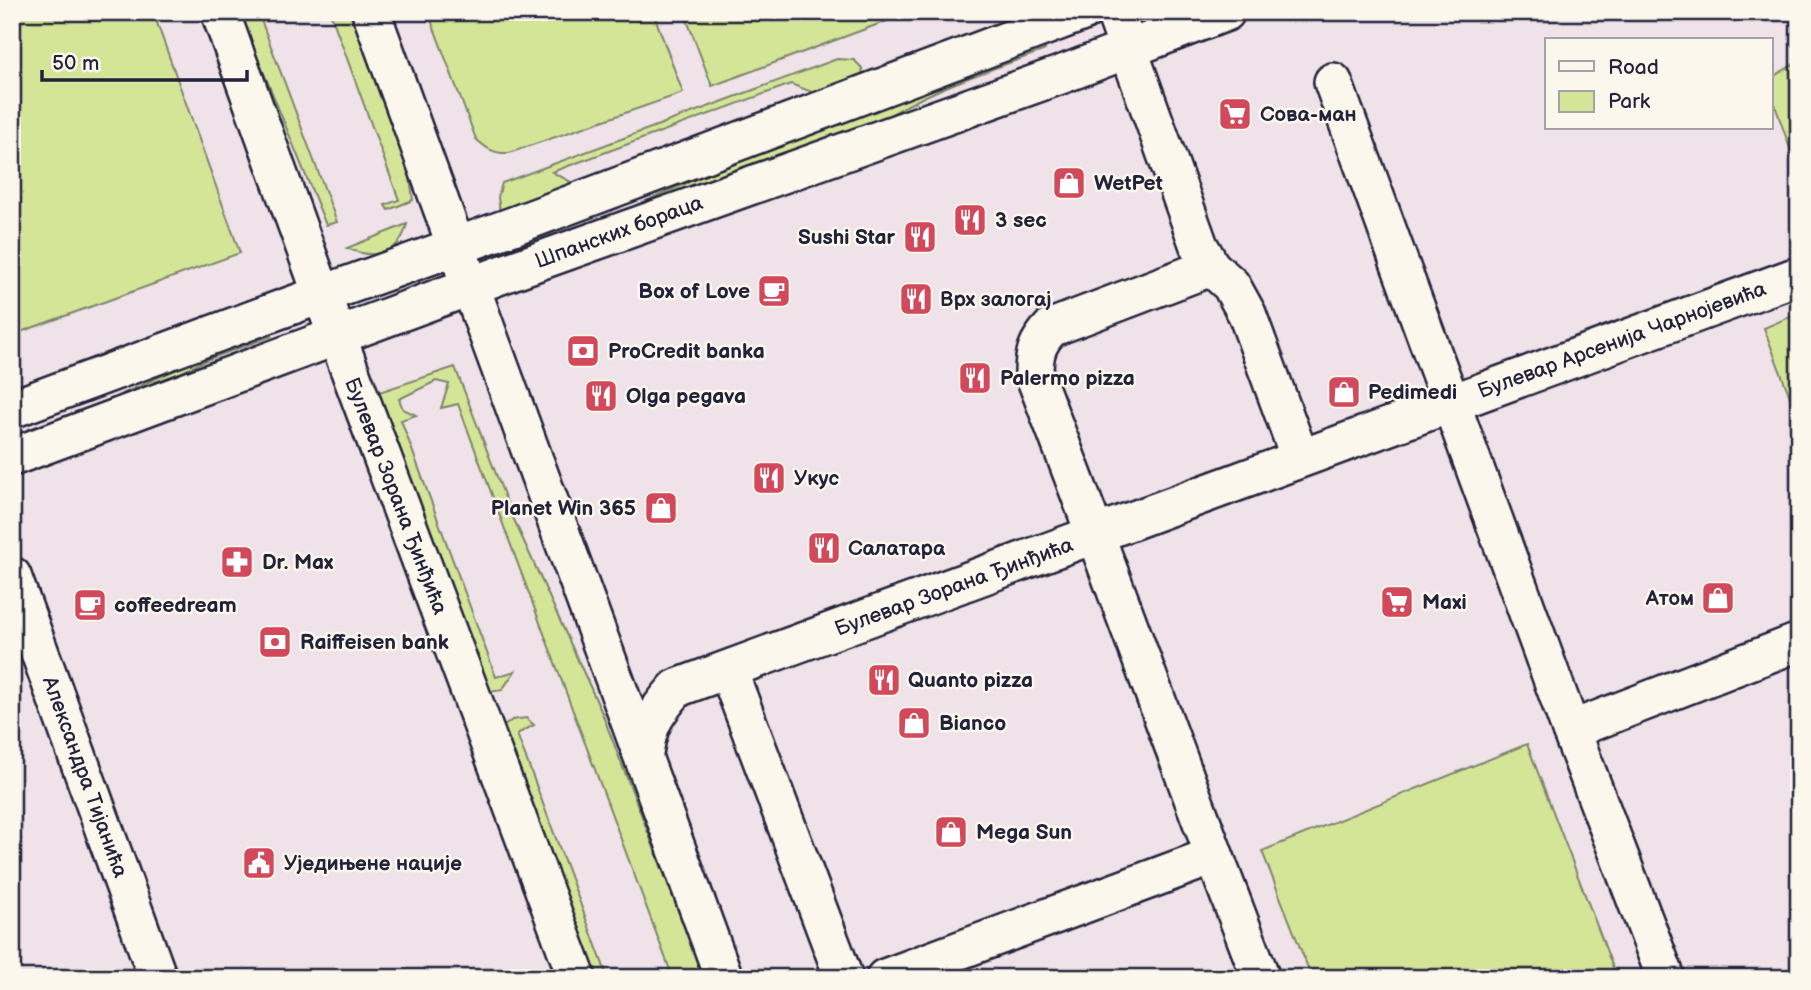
<svg xmlns="http://www.w3.org/2000/svg" width="1811" height="990" viewBox="0 0 1811 990" font-family="'Balsamiq Sans',sans-serif">
	<rect width="100%" height="100%" fill="#efe2e8"/>
	<filter id="ink" filterUnits="userSpaceOnUse"><feTurbulence type="fractalNoise" baseFrequency=".0143" numOctaves="2"/><feDisplacementMap in="SourceGraphic" scale="14" xChannelSelector="R" yChannelSelector="G"/><feConvolveMatrix kernelMatrix="1 2 1 2 8 2 1 2 1" color-interpolation-filters="sRGB"/></filter>
	<g filter="url(#ink)">
		<g fill="#d5e598" stroke="#7c846a" stroke-width="2">
			<path d="M12,12H153L240,253L12,335Z"/>
			<path d="M239,12H258L337,222L326,225Z"/>
			<path d="M330,12H352L409,169L413,200L388,210L385,205L399,200Z"/>
			<path d="M428,12H653L683,93L509,153C494,154 487,149 476,139Z"/>
			<path d="M684,12H911L712,86Z"/>
			<path d="M1043,44L1045,50C985,72 922,91 870,128L620,213C758,149 901,97 1043,44Z"/>
			<path d="M837,59L854,60L862,68L863,77L817,94L791,84L552,172L575,184L500,212L498,197L502,183Z"/>
			<path d="M1799,61V174L1771,94V78Z"/>
			<path d="M407,224C399,256 374,260 347,248Z"/>
			<path d="M1799,313V421L1764,328Z"/>
			<path d="M269,328L272,336L206,360L129,399L32,438L30,430L66,419Z"/>
			<path d="M455,367L511,513L602,713L704,978H673L458,404L441,408L449,384L436,381L399,399L403,409L416,415L401,420L496,677L515,671L502,690L487,692L370,395Z"/>
			<path d="M526,718L534,725L517,734L608,978H583L499,730L512,720Z"/>
			<path d="M1527,744L1617,978H1312L1262,851Z"/>
		</g>
		<g fill="none" stroke-linecap="round" stroke-linejoin="round">
			<defs>
				<g id="minor">
					<path d="M220,12L337,336L577,978"/>
					<path d="M371,12C486,335 608,655 724,978"/>
					<path d="M1115,12L1199,246L1211,267L1231,285L1247,314L1300,458"/>
					<path d="M1333,82L1571,730L1666,978"/>
					<path d="M1211,267L1051,328C1037,343 1034,353 1034,374C1112,574 1183,777 1261,978"/>
					<path d="M12,409L276,311L513,226L1083,12"/>
					<path d="M12,457L514,270L1063,74L1226,12"/>
					<path d="M12,576L158,978"/>
					<path d="M728,670L844,978"/>
					<path d="M1571,730L1799,642"/>
					<path d="M644,754C648,723 656,712 677,688C1050,554 1419,412 1792,278"/>
					<path d="M885,978L1213,856"/>
				</g>
			</defs>
			<use href="#minor" stroke="#22223b" stroke-width="42"/>
			<use href="#minor" stroke="#fbf7ec" stroke-width="37"/>
		</g>
	</g>
	<defs>
		<symbol id="supermarket-square" viewBox="-11 -11 22 22"><rect x="-9" y="-9" width="18" height="18" rx="4" fill="#d1495b" stroke="#fbf7ec"/><path d="M-6-5.5h2.5l.6 2H6L4.5 2H-2.5L-4.4-4H-6ZM-1.5 3.2a1.3 1.3 0 1 0 .1 0ZM3 3.2a1.3 1.3 0 1 0 .1 0Z" fill="#fff"/></symbol>
		<symbol id="shop-square" viewBox="-11 -11 22 22"><rect x="-9" y="-9" width="18" height="18" rx="4" fill="#d1495b" stroke="#fbf7ec"/><path d="M-5-2.5h2.3a2.7 3.5 0 0 1 5.4 0H5L5.5 6h-11ZM-1.5-2.5h3a1.5 2.3 0 0 0-3 0Z" fill="#fff"/></symbol>
		<symbol id="restaurant-square" viewBox="-11 -11 22 22"><rect x="-9" y="-9" width="18" height="18" rx="4" fill="#d1495b" stroke="#fbf7ec"/><path d="M-5-6h1v4h1v-4h1v4h1v-4h1v5L-1.5 .5V6h-2V.5L-5-1ZM5-6V6H3V1.5H1.5Q1.5-4 5-6Z" fill="#fff"/></symbol>
		<symbol id="cafe-square" viewBox="-11 -11 22 22"><rect x="-9" y="-9" width="18" height="18" rx="4" fill="#d1495b" stroke="#fbf7ec"/><path d="M-5.5-4.5H6V0H3Q3 3.5 0 3.5H-2.5Q-5.5 3.5-5.5 0ZM3-3.2v2h1.7v-2ZM-6 4.5H4V6H-6Z" fill="#fff"/></symbol>
		<symbol id="bank-square" viewBox="-11 -11 22 22"><rect x="-9" y="-9" width="18" height="18" rx="4" fill="#d1495b" stroke="#fbf7ec"/><path d="M-6-4H6V4H-6ZM0-2.3a2.3 2.3 0 1 0 0 4.6a2.3 2.3 0 1 0 0-4.6Z" fill="#fff"/></symbol>
		<symbol id="pharmacy-square" viewBox="-11 -11 22 22"><rect x="-9" y="-9" width="18" height="18" rx="4" fill="#d1495b" stroke="#fbf7ec"/><path d="M-2-6h4v4h4v4h-4v4h-4v-4h-4v-4h4Z" fill="#fff"/></symbol>
		<symbol id="civic-square" viewBox="-11 -11 22 22"><rect x="-9" y="-9" width="18" height="18" rx="4" fill="#d1495b" stroke="#fbf7ec"/><path d="M-.6-6.5H3V-4.5H.6V-3L4-1V1h2V6H-6V1h2V-1L-.6-3ZM-1.2 2.5V6h2.4V2.5Z" fill="#fff"/></symbol>
	</defs>
	<g fill-rule="evenodd">
		<use href="#supermarket-square" x="1216" y="95" width="38" height="38"/>
		<use href="#shop-square" x="1050" y="164" width="38" height="38"/>
		<use href="#restaurant-square" x="951" y="201" width="38" height="38"/>
		<use href="#restaurant-square" x="901" y="218" width="38" height="38"/>
		<use href="#cafe-square" x="755" y="272" width="38" height="38"/>
		<use href="#restaurant-square" x="897" y="280" width="38" height="38"/>
		<use href="#bank-square" x="564" y="332" width="38" height="38"/>
		<use href="#restaurant-square" x="956" y="359" width="38" height="38"/>
		<use href="#shop-square" x="1325" y="373" width="38" height="38"/>
		<use href="#restaurant-square" x="582" y="377" width="38" height="38"/>
		<use href="#restaurant-square" x="750" y="459" width="38" height="38"/>
		<use href="#shop-square" x="642" y="489" width="38" height="38"/>
		<use href="#restaurant-square" x="805" y="529" width="38" height="38"/>
		<use href="#pharmacy-square" x="218" y="543" width="38" height="38"/>
		<use href="#shop-square" x="1699" y="579" width="38" height="38"/>
		<use href="#supermarket-square" x="1378" y="583" width="38" height="38"/>
		<use href="#cafe-square" x="71" y="586" width="38" height="38"/>
		<use href="#bank-square" x="256" y="623" width="38" height="38"/>
		<use href="#restaurant-square" x="865" y="661" width="38" height="38"/>
		<use href="#shop-square" x="895" y="704" width="38" height="38"/>
		<use href="#shop-square" x="932" y="813" width="38" height="38"/>
		<use href="#civic-square" x="240" y="844" width="38" height="38"/>
	</g>
	<g text-anchor="middle" dominant-baseline="central" stroke-width="5" stroke-linejoin="round" paint-order="stroke">
		<g font-size="21" font-weight="bold" fill="#22223b" stroke="#fbf7ec" text-anchor="start">
			<text x="1260" y="114">Сова-ман</text>
			<text x="1094" y="183">WetPet</text>
			<text x="995" y="220">3 sec</text>
			<text x="895" y="237" text-anchor="end">Sushi Star</text>
			<text x="750" y="291" text-anchor="end">Box of Love</text>
			<text x="940" y="299">Врх залогај</text>
			<text x="608" y="351">ProCredit banka</text>
			<text x="1000" y="378">Palermo pizza</text>
			<text x="1368" y="392">Pedimedi</text>
			<text x="626" y="396">Olga pegava</text>
			<text x="794" y="478">Укус</text>
			<text x="636" y="508" text-anchor="end">Planet Win 365</text>
			<text x="848" y="548">Салатара</text>
			<text x="262" y="562">Dr. Max</text>
			<text x="1694" y="598" text-anchor="end">Атом</text>
			<text x="1422" y="602">Maxi</text>
			<text x="114" y="605">coffeedream</text>
			<text x="300" y="642">Raiffeisen bank</text>
			<text x="908" y="680">Quanto pizza</text>
			<text x="939" y="723">Bianco</text>
			<text x="976" y="832">Mega Sun</text>
			<text x="284" y="863">Уједињене нације</text>
		</g>
		<g font-size="21" fill="#22223b" stroke="#fbf7ec">
			<text transform="translate(619 232) rotate(-20)">Шпанских бораца</text>
			<text transform="translate(1622 340) rotate(-20)">Булевар Арсенија Чарнојевића</text>
			<text transform="translate(396 496) rotate(69)">Булевар Зорана Ђинђића</text>
			<text transform="translate(954 587) rotate(-20)">Булевар Зорана Ђинђића</text>
			<text transform="translate(85 777) rotate(70)">Александра Тијанића</text>
		</g>
	</g>
	<rect width="1811" height="990" fill="none" stroke="#fbf7ec" stroke-width="42"/>
	<rect x="21" y="21" width="1769" height="948" fill="none" stroke="#22223b" stroke-width="2.5" filter="url(#ink)"/>
	<rect x="1545" y="38" width="228" height="91" fill="#fbf7ec" stroke="#a4a2a5" stroke-width="2"/>
	<rect x="1559" y="61" width="35" height="10" fill="#fbf7ec" stroke="#a4a2a5" stroke-width="2"/>
	<text x="1608" y="74" font-size="21" fill="#22223b">Road</text>
	<rect x="1559" y="91" width="35" height="21" fill="#d5e598" stroke="#a4a2a5" stroke-width="2"/>
	<text x="1608" y="108" font-size="21" fill="#22223b">Park</text>
	<path d="M42 70v10h205v-10" fill="none" stroke="#22223b" stroke-width="3.5"/>
	<text x="52" y="70" font-size="21" fill="#22223b" stroke="#fbf7ec" stroke-width="5" paint-order="stroke">50 m</text>
</svg>
